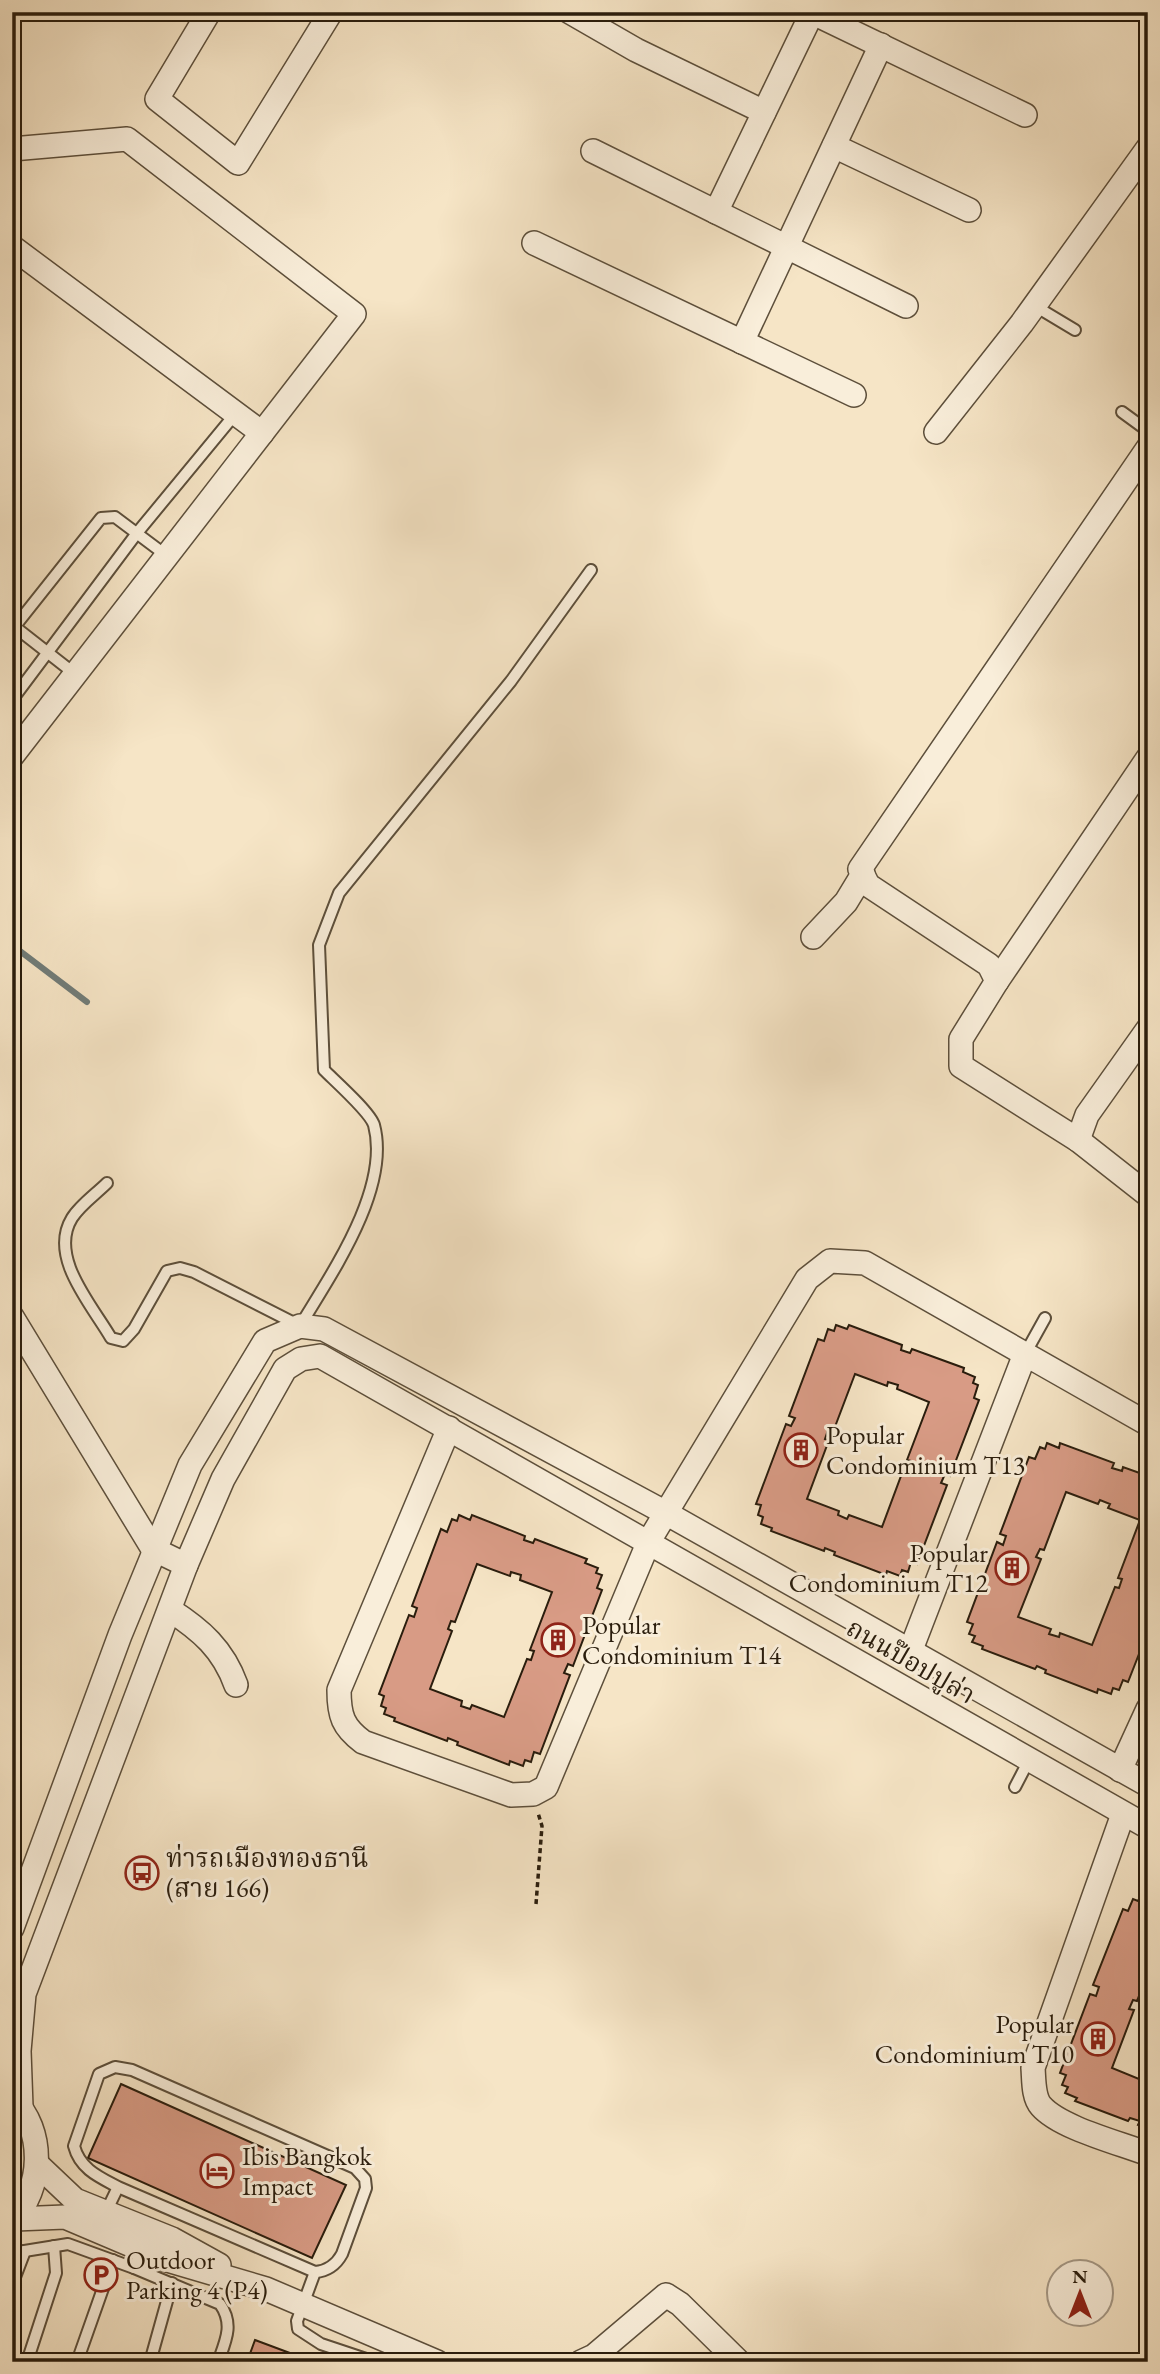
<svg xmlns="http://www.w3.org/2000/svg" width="1160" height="2374" viewBox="0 0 1160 2374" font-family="'EB Garamond','Noto Serif Thai',serif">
	<rect width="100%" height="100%" fill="#f6e5c6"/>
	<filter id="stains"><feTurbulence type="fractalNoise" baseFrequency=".00286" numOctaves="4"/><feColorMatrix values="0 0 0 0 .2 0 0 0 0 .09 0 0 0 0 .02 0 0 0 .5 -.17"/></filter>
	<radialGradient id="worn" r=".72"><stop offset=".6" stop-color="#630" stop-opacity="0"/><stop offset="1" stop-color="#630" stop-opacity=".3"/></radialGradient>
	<path fill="#c1c392" stroke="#767050" stroke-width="2" d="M12,2124C23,2148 22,2169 12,2193Z"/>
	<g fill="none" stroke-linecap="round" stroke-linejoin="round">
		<path stroke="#717c78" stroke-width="6" d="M12,945L87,1002"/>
	</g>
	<g fill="#d89b85" stroke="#2a1d0d" stroke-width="2" fill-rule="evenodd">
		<path d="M836,1325L847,1329L849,1325L902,1345L901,1350L910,1353L912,1349L964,1368L963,1372L975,1377L973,1383L978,1385L974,1398L979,1400L950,1476L945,1474L941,1483L947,1485L917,1564L911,1562L908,1572L902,1570L900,1576L887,1571L886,1575L834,1555L835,1552L825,1548L824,1551L771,1531L772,1528L761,1524L763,1517L758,1515L761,1505L756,1504L786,1424L791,1426L795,1418L789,1416L818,1339L824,1341L828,1329L834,1331ZM855,1374L887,1386L888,1382L898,1385L897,1389L929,1402L907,1460L911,1461L908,1470L904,1468L882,1527L849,1515L847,1519L838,1515L839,1511L807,1499L829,1440L825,1439L828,1430L833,1432Z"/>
		<path d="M1047,1443L1059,1448L1060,1443L1114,1463L1112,1468L1122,1471L1123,1467L1148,1476V1631L1128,1682L1123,1680L1119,1690L1113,1688L1111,1694L1098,1689L1097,1693L1045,1673L1046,1670L1037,1666L1035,1669L982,1649L983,1646L972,1642L975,1636L969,1634L973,1624L967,1622L997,1542L1003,1545L1006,1536L1000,1534L1029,1457L1035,1459L1040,1447L1045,1449ZM1066,1492L1098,1504L1100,1500L1110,1504L1108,1508L1140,1520L1118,1578L1122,1579L1119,1588L1115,1587L1092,1645L1060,1633L1059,1637L1049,1634L1051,1629L1018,1617L1041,1559L1036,1557L1040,1549L1044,1550Z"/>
		<path d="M459,1515L470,1520L472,1515L525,1536L524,1540L533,1543L535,1539L587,1559L585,1563L598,1568L596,1573L602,1575L597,1588L602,1590L573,1666L568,1664L564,1673L570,1675L540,1754L534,1752L531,1762L525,1760L523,1766L510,1761L509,1765L457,1745L458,1742L448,1738L447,1741L394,1721L395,1718L384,1714L386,1708L381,1706L384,1696L379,1694L409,1615L414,1617L417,1608L412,1606L441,1529L447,1532L452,1519L457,1521ZM477,1564L510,1576L511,1572L521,1575L520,1580L552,1592L530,1650L534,1651L531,1660L527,1659L504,1717L472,1705L470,1709L461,1706L462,1701L430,1689L452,1631L448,1629L451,1621L455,1622Z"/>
		<path d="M1141,1895L1148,1898V1974L1137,2001L1133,2000L1129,2009L1134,2010L1112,2068L1144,2081L1142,2085L1148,2087V2128L1138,2125L1140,2121L1130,2118L1128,2121L1075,2101L1077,2098L1065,2093L1068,2087L1062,2085L1066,2075L1060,2073L1090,1994L1096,1996L1099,1987L1093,1985L1123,1909L1128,1911L1133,1899L1138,1901Z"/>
		<path d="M121,2084L346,2185L312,2258L88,2158Z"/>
		<path d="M255,2340L314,2362H247Z"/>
	</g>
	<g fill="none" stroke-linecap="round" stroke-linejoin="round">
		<defs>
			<g id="lane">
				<path d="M1035,306L1075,330"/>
				<path d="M1122,412L1148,431"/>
				<path d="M15,627L75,674"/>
				<path d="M12,630L101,518L115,517L167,556"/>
				<path d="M12,700L137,533L236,413"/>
				<path d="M107,1183C96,1194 80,1205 72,1218C48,1257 92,1305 111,1338L123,1341L134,1329L167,1271L180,1268L194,1272L300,1326C331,1274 391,1189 374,1125C370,1112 335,1081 324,1070L319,945L339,893L511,681L591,570"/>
				<path d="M1025,1354L1045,1318"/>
				<path d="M12,1412V1423"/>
				<path d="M1015,1787L1028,1762"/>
				<path d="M106,2212L118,2187L315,2272C328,2271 336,2265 342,2254L366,2188L365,2179L355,2168L132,2070L115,2067L99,2074L74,2146C80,2169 99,2177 118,2187"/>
				<path d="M142,2249L134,2268L220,2304C234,2324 226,2340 218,2362"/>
				<path d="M12,2253L68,2244L134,2268"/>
				<path d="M315,2272L297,2321L298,2329L321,2344L375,2362"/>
				<path d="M12,2285L25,2251"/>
				<path d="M27,2362L56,2273L54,2246"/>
				<path d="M77,2362L113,2260"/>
				<path d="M150,2362L172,2283"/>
			</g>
			<g id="street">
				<path d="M209,12L157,99L238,163L331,12"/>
				<path d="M570,12L636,50L764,112"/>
				<path d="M811,12L1025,115"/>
				<path d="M834,146L969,210"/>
				<path d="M12,149L127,139L354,314L12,756"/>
				<path d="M593,151L906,306"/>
				<path d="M716,212L812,13"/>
				<path d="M534,243L854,395"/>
				<path d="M12,247L262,433"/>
				<path d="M742,342L881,45"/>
				<path d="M936,432L1022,323L1148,148"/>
				<path d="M1148,448L860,869L868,885L989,965L997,981L961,1039V1066L1078,1140L1148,1195"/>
				<path d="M813,937L846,902L863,874"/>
				<path d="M997,981L1148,758"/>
				<path d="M1078,1140L1087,1115L1148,1029"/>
				<path d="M12,1317L153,1549L186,1565"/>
				<path d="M449,1428L339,1690C339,1716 343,1727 363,1742L511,1795L533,1794L546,1787L649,1541L807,1279L830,1261L865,1263L1148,1424"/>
				<path d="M170,1610C201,1630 223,1649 236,1685"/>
				<path d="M910,1652L1025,1354"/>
				<path d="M1120,1770L1148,1709"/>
				<path d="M1123,1814L1033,2068C1034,2080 1033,2097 1041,2106C1060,2128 1120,2143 1148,2154"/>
				<path d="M12,1928L120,1635L190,1465L265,1341L300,1326L324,1329L664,1512L1148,1785"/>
				<path d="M12,2098C46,2131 43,2188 12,2221"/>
				<path d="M21,2107L19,2051L24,1994L186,1565L223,1479L285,1369L301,1359L320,1356L1148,1827"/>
				<path d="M37,2164L75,2200L172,2239L219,2265"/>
				<path d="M15,2219L65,2217L164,2259L266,2289L437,2362"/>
				<path d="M581,2362L594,2356L666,2295L680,2304L739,2362"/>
			</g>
		</defs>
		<use href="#lane" stroke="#5d4f3b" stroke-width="14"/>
		<use href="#street" stroke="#5d4f3b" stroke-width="26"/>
		<path stroke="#2a1d0d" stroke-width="3.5" stroke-dasharray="5 3.5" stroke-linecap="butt" d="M536,1904L542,1826L538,1813"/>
		<use href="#lane" stroke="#f9eeda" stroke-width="10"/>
		<use href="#street" stroke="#f9eeda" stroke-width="23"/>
	</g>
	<defs>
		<symbol id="building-ring" viewBox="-11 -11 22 22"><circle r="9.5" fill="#f9eeda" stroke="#8f2418" stroke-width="1.5"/><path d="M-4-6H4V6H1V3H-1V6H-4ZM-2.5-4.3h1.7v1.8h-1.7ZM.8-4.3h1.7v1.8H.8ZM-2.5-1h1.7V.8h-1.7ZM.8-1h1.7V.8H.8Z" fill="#8f2418"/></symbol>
		<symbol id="bus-ring" viewBox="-11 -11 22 22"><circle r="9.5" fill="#f9eeda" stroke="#8f2418" stroke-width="1.5"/><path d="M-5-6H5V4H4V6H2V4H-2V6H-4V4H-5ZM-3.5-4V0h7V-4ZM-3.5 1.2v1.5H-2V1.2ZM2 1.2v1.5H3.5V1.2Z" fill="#8f2418"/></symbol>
		<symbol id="hotel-ring" viewBox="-11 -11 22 22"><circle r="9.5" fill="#f9eeda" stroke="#8f2418" stroke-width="1.5"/><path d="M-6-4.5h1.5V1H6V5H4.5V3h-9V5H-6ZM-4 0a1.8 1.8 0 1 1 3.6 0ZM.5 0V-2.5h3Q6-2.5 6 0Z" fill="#8f2418"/></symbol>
		<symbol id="parking-ring" viewBox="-11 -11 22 22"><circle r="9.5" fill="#f9eeda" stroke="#8f2418" stroke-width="1.5"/><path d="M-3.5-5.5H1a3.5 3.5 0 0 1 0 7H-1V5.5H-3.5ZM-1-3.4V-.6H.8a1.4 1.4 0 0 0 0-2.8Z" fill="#8f2418"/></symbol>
	</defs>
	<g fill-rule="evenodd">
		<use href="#building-ring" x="782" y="1431" width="38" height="38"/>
		<use href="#building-ring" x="993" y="1549" width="38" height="38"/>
		<use href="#building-ring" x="539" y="1621" width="38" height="38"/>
		<use href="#bus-ring" x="123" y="1854" width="38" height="38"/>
		<use href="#building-ring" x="1079" y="2020" width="38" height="38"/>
		<use href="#hotel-ring" x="198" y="2152" width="38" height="38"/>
		<use href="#parking-ring" x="82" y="2256" width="38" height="38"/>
	</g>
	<g text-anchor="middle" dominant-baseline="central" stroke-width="6" stroke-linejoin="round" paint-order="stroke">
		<g font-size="26" fill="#2a1d0d" stroke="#f9eeda" text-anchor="start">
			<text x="826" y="1435">Popular<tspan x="826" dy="30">Condominium T13</tspan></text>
			<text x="988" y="1553" text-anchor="end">Popular<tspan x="988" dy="30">Condominium T12</tspan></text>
			<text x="582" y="1625">Popular<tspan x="582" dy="30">Condominium T14</tspan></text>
			<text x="166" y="1858">ท่ารถเมืองทองธานี<tspan x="166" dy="30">(สาย 166)</tspan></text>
			<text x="1074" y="2024" text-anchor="end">Popular<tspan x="1074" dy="30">Condominium T10</tspan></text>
			<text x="242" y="2156">Ibis Bangkok<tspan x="242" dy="30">Impact</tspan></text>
			<text x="126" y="2260">Outdoor<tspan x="126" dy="30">Parking 4 (P4)</tspan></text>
		</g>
		<g font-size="26" fill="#2a1d0d" stroke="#f9eeda">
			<text transform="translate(911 1661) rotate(30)">ถนนป๊อปปูล่า</text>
		</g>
	</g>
	<rect width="1160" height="2374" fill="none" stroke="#f6e5c6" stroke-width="42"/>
	<rect x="14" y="14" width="1132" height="2346" fill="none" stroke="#2a1d0d" stroke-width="3.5"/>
	<rect x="21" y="21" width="1118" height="2332" fill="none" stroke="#2a1d0d" stroke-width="2"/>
	<g transform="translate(1080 2293)"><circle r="33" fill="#f9eeda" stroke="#a69a88" stroke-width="2"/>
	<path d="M0-5L12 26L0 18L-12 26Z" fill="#8f2418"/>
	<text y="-10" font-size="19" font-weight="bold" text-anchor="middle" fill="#2a1d0d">N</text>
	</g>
	<rect width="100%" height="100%" filter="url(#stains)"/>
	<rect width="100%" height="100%" fill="url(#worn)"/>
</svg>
